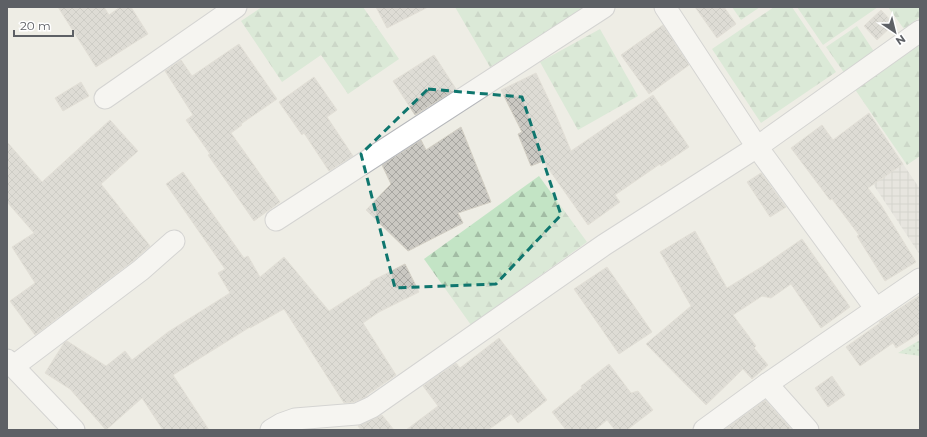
<svg xmlns="http://www.w3.org/2000/svg" width="927" height="437" viewBox="0 0 927 437" font-family="Montserrat,sans-serif">
	<defs>
		<pattern id="industrial-grid" width="8" height="8" patternUnits="userSpaceOnUse"><rect width="8" height="8" fill="#dddcd7"/><path d="M0 4h8M4 0v8" fill="none" stroke="#b6b6b2"/></pattern>
		<pattern id="grass-dots" width="8" height="8" patternUnits="userSpaceOnUse"><rect width="8" height="8" fill="#c3e4c5"/><path d="M2 2h.1M6 6h.1" fill="none" stroke="#a2bca4" stroke-width="1.8" stroke-linecap="round"/></pattern>
		<pattern id="forest-firs" width="22" height="20" patternUnits="userSpaceOnUse"><rect width="22" height="20" fill="#c3e4c5"/><path d="M5 1l3.5 6h-7zM16 11l3.5 6h-7z" fill="#a2bca4"/></pattern>
		<pattern id="building-cross-hatch" width="8" height="8" patternUnits="userSpaceOnUse"><rect width="8" height="8" fill="#cac8c2"/><path d="M0 0l8 8M0 8l8-8" fill="none" stroke="#a7a6a1"/></pattern>
	</defs>
	<rect width="100%" height="100%" fill="#eeede5"/>
	<path fill="url(#industrial-grid)" d="M903,164L920,189V255L873,184Z"/>
	<path fill="url(#grass-dots)" d="M920,340V356L898,353Z"/>
	<g fill="url(#forest-firs)">
		<path d="M262,7H363L399,59L348,94L321,55L282,82L241,21Z"/>
		<path d="M455,7H591L490,67Z"/>
		<path d="M732,7H760L741,20Z"/>
		<path d="M774,7H792L836,72L761,123L712,49Z"/>
		<path d="M797,7H878L823,45Z"/>
		<path d="M888,7H920V17L904,29Z"/>
		<path d="M857,26L875,53L845,74L826,47Z"/>
		<path d="M600,29L638,96L578,130L540,62Z"/>
		<path d="M920,43V156L907,165L854,88Z"/>
		<path d="M539,176L587,242L471,325L424,259Z"/>
	</g>
	<g fill="url(#building-cross-hatch)" stroke="#d3cfc4">
		<path d="M58,7H104L109,15L120,7H131L148,34L96,67Z"/>
		<path d="M376,7H428L387,28Z"/>
		<path d="M695,7H724L736,24L717,38Z"/>
		<path d="M881,10L894,24L877,40L864,26Z"/>
		<path d="M663,25L689,65L649,94L621,55Z"/>
		<path d="M239,44L277,99L241,124L242,125L231,133L280,202L254,221L208,155L210,154L186,120L193,115L165,71L181,60L192,76Z"/>
		<path d="M434,55L456,89L415,115L393,81Z"/>
		<path d="M536,73L556,115L571,151L653,95L689,147L661,166L660,164L615,195L620,202L588,225L543,161L531,166L518,134L522,132L501,90Z"/>
		<path d="M314,77L337,110L327,117L353,156L329,171L304,133L302,135L279,102Z"/>
		<path d="M81,82L89,96L63,111L55,98Z"/>
		<path d="M869,113L903,164L868,188L881,205L916,262L885,281L857,236L859,235L832,199L830,200L791,148L822,125L833,140Z"/>
		<path d="M110,120L138,151L101,184L150,246L133,261L35,335L10,301L35,283L12,247L34,233L7,202V142L42,182Z"/>
		<path d="M461,127L491,202L458,213L463,223L408,251L366,210L391,184L382,165L421,140L426,150Z"/>
		<path d="M183,172L244,258L248,256L260,277L284,257L329,311L371,284L370,282L405,264L419,292L379,312L363,323L396,375L367,395L366,397L354,402L344,403L284,309L250,328V327L173,375L209,430H163L142,398L106,430L70,389L45,373L64,343L67,341L106,366L125,351L132,360L168,332L230,293L218,273L225,269L166,184Z"/>
		<path d="M761,173L786,207L770,217L747,182Z"/>
		<path d="M695,231L727,288L763,266L802,239L850,307L821,328L791,284L771,298L762,296L733,315L756,346L754,348L768,365L752,379L743,369L706,405L646,344L691,306L660,252Z"/>
		<path d="M607,267L652,332L619,354L574,289Z"/>
		<path d="M920,295V333L896,348L893,343L860,366L846,347L880,323L879,322Z"/>
		<path d="M499,338L547,400L518,423L511,414L488,430H406L438,406L423,386L456,363L460,368Z"/>
		<path d="M609,364L631,393L638,391L653,410L627,430H615L607,420L595,430H566L552,412L582,388L581,386Z"/>
		<path d="M832,376L845,395L828,407L815,388Z"/>
		<path d="M765,400L792,430H724Z"/>
		<path d="M382,415L394,430H361L358,426Z"/>
	</g>
	<g fill="none" stroke-linecap="round" stroke-linejoin="round">
		<defs>
			<g id="minor">
				<path d="M665,7L757,147L876,309"/>
				<path d="M105,98L236,7"/>
				<path d="M276,220L604,7"/>
				<path d="M7,360L74,430"/>
				<path d="M14,366L141,270L174,241"/>
				<path d="M767,384L808,430"/>
				<path d="M271,430L281,424L295,419L357,414L372,407L604,245L757,147L920,31"/>
				<path d="M704,430L767,384L920,279"/>
			</g>
		</defs>
		<use href="#minor" stroke="#b5b7bb" stroke-width="23"/>
		<use href="#minor" stroke="#fff" stroke-width="21"/>
	</g>
	<path d="M0 0H927V437H0ZM428,89L522,97L561,215L496,284L395,288L361,154Z" fill="#eeede5" fill-opacity=".55" fill-rule="evenodd"/>
	<path fill="none" stroke="#0f766e" stroke-width="3" stroke-dasharray="8 5" stroke-linejoin="round" d="M428,89L522,97L561,215L496,284L395,288L361,154Z"/>
	<rect width="927" height="437" fill="none" stroke="#5d6065" stroke-width="16"/>
	<g transform="translate(895 32) rotate(145)" stroke="#ffffff" stroke-width="3" paint-order="stroke">
	<path d="M0-3L7 15L0 10L-7 15Z" fill="#5d6065"/>
	<text y="-6" font-size="11" font-weight="bold" text-anchor="middle" fill="#5d6065">N</text>
	</g>
	<path d="M14 30v6h59v-6" fill="none" stroke="#5d6065" stroke-width="2"/>
	<text x="20" y="30" font-size="12" fill="#5d6065" stroke="#ffffff" stroke-width="3" paint-order="stroke">20 m</text>
</svg>
